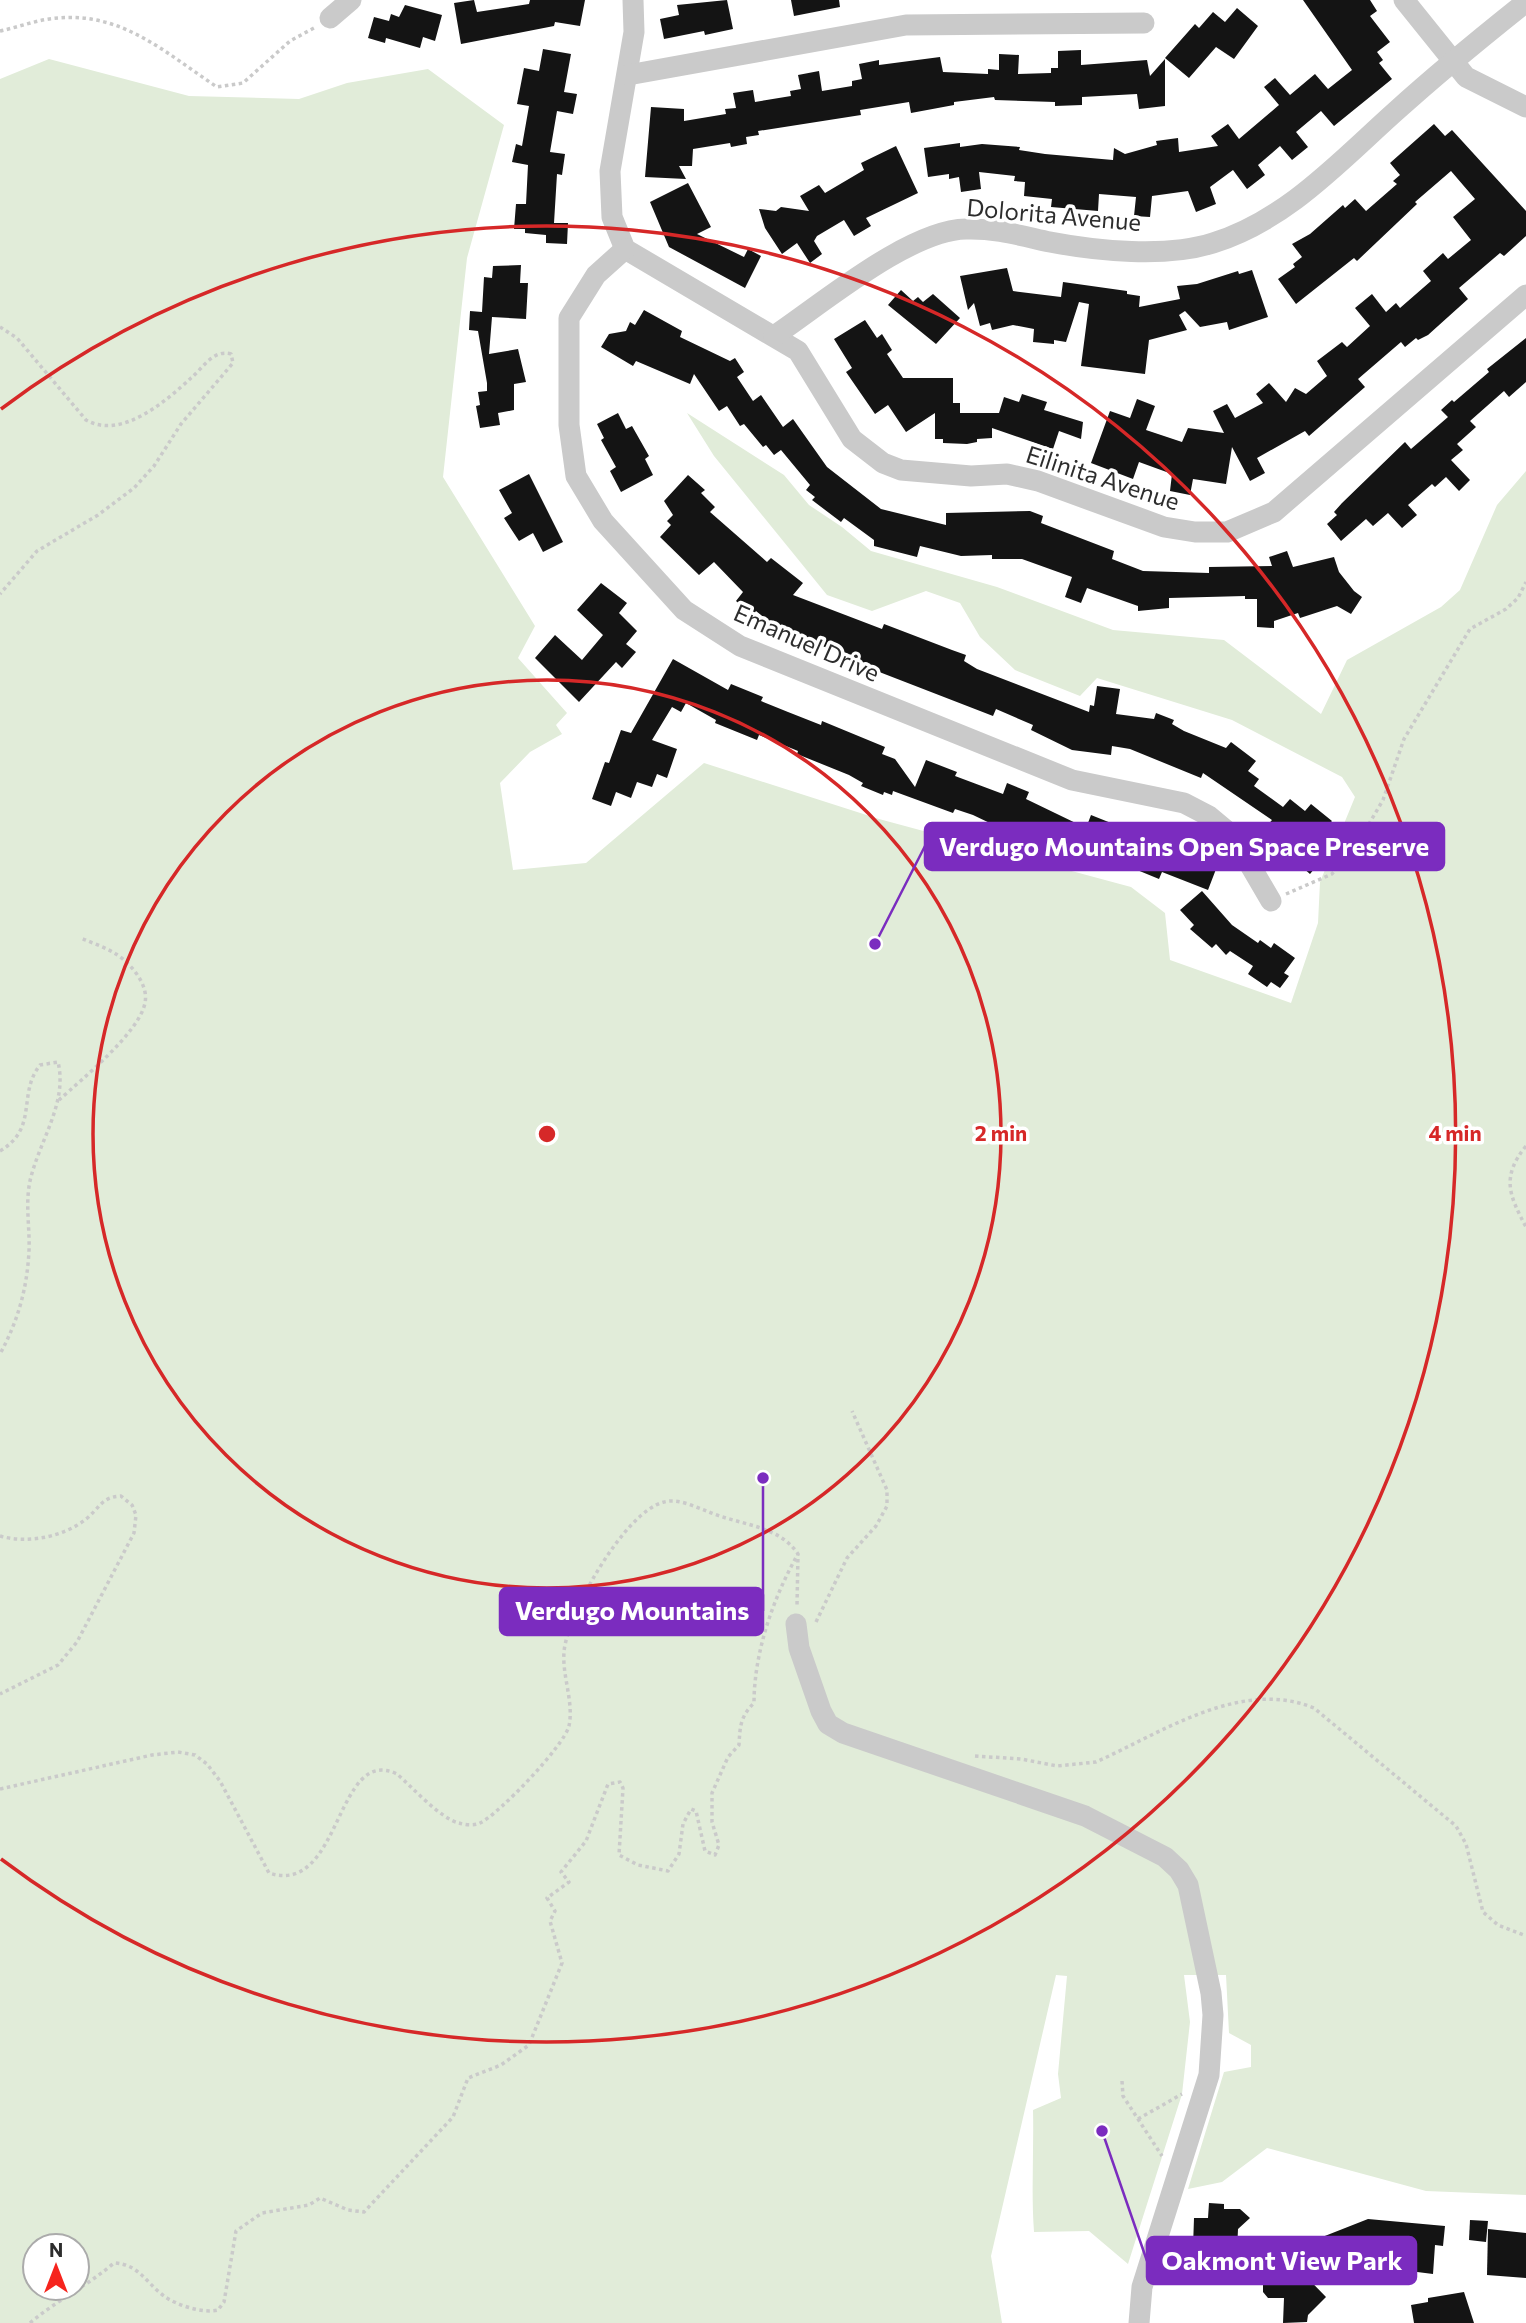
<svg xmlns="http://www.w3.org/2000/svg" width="1526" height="2323" viewBox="0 0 1526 2323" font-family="Commissioner,sans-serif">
	<rect width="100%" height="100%" fill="#fff"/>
	<path fill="#e1ecd9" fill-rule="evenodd" d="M49,59L189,96L299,99L347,83L428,69L504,125L467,258L443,477L535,626L518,658L567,713L556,725L562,734L530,752L500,783L513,870L586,863L704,763L879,819L1131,887L1165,913L1170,960L1291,1003L1318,923L1320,882L1355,797L1342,777L1232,720L1097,678L1080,696L1015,670L980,637L960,603L926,591L872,611L827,595L714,456L687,413L784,475L809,505L842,527L871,551L997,587L1113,630L1224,640L1321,714L1347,660L1441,607L1460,590L1497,505L1526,471V2195L1426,2191L1267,2148L1222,2182L1188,2189L1224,2072L1251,2067V2045L1229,2033L1226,1975H1184L1190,2022L1182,2094L1128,2264L1089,2231L1034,2232C1031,2191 1034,2151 1033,2110L1061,2098L1058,2074L1067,1976L1056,1975L991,2256L1002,2323H0V79ZM35,2246H77V2288H35Z"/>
	<g fill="#141414">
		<path d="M474,0L477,12L529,4L530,0H585L580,26L555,22L554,26L461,44L454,3Z"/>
		<path d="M727,0L733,29L705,35L704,31L664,39L660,19L679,15L677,5Z"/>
		<path d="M791,0H839L840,7L794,16Z"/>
		<path d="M1303,0H1370L1377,11L1370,16L1390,42L1377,52L1383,60L1379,63L1392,79L1334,126L1321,111L1296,132L1308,147L1292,160L1280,146L1258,165L1265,175L1247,189L1233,170L1210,187L1216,204L1196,212L1188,191L1152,196L1150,217L1134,216L1136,197L1099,194L1098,211L1051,207L1052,199L1024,196L1025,182L1014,181L1015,176L979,172L981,189L961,192L959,177L949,179V174L928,177L924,148L960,143V147L982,144L1020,147L1019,150L1045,154L1113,160L1114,148L1125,154L1157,145L1156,141L1178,138L1179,152L1218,146L1211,136L1228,124L1239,139L1279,105L1264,87L1275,78L1290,95L1315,74L1328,89L1352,70Z"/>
		<path d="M405,5L442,15L435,41L423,37L420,48L386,38L385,43L368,38L374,17L389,21L391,14L399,17Z"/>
		<path d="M1237,8L1258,26L1234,59L1216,47L1189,78L1165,58L1195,24L1199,28L1213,12L1225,22Z"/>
		<path d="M543,49L571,54L564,92L577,94L573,114L557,111L550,152L565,154L562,175L557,174L554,223H568L567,244L546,243V235L525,233V229H514L516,204H526L528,165L512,162L516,144L522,146L529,106L517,104L524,68L539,71Z"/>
		<path d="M1081,50V65L1147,60L1150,76L1165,59V106L1139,109L1137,94L1082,97V105L1055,106V102L995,100L994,97L954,102V105L911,113L909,102L860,110L861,115L758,131L759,135L746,137L747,144L731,147L730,143L693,149L692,166H679L686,179L645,177L651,107L684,109V121L726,114L725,109L736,108L733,93L753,90L755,102L791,96L790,91L801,89L798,75L819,71L822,91L852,86V81L862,79L859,64L879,60V65L940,57L943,72L988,74V69L999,70V54L1019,55L1018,74L1051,73V68H1058V51Z"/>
		<path d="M1434,124L1445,136L1452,130L1526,211V236L1504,256L1500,253L1459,288L1468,299L1428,335L1418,340L1416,338L1405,347L1401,342L1358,379L1365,387L1309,436L1305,431L1257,458L1265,473L1250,481L1232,447L1226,484L1193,479L1190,495L1170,491L1172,474L1139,462L1133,479L1091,463L1110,411L1130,418L1137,399L1155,406L1146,430L1182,442L1188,428L1224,433L1213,411L1227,404L1235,418L1263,403L1256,394L1269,383L1286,402L1295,388L1306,394L1327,376L1317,361L1342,342L1347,347L1370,326L1355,308L1372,294L1386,312L1396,303L1400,308L1431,281L1423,271L1443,253L1448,259L1471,240L1453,217L1475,199L1451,171L1415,202L1417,204L1357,261L1354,258L1296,304L1278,279L1295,267L1293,264L1302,257L1292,244L1310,234L1343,205L1345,208L1355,199L1366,211L1397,184L1393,181L1400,175L1390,163Z"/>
		<path d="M896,146L918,193L866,218L871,226L854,236L844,220L817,236L814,241L822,254L810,263L797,243L782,254L765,228L759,209L776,211L781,207L809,211L800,196L819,185L825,193L864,170L861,163Z"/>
		<path d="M688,183L711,227L697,234L744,257L748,249L761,256L745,288L669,247L650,202Z"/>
		<path d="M521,265L520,283H528L526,319L492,317L489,354L518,349L526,382L514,384V410L498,413L500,425L480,428L476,406L480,405L478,392L487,391V383L478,331L469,330L470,311L482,312L484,277L492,278L493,266Z"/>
		<path d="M1007,268L1013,291L1061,297L1063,282L1127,291V294L1140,296L1139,307L1180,299L1177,286L1197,284L1238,271L1239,274L1252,270L1268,317L1229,330L1227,322L1200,327L1185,311L1179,315L1187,330L1149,340L1145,374L1081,366L1089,304L1079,302L1066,342L1054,340V344L1033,342L1034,329L1013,325L992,330L990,323L980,326L974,303L968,310L960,276Z"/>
		<path d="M901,290L913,301L918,297L923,302L933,294L960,318L936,344L888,305Z"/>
		<path d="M644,310L682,331L680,337L730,361L735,358L744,372L737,377L753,401L761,395L783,427L793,419L827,467L881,509L946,525V513L1030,511L1043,516L1041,523L1114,551L1112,559L1143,571L1209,573V567L1272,566L1269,557L1287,551L1293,567L1334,557L1339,572L1354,591L1362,597L1351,614L1337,606L1300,618L1298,613L1274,621V628L1257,627V599H1245V596L1169,598V608L1138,611V606L1087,588L1081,603L1065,597L1072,577L1022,559H992V555L961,556L920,546L917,557L874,546V540L844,518L841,522L812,500L815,497L806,490L810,485L781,450L774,455L766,445L763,447L744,424L740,426L727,406L719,411L694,374L690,384L636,361L633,366L601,347L609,334L626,331L630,322L635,325Z"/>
		<path d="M865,320L877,338L882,334L892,350L887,354L903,378H953V403H960V413H999L1004,397L1019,402L1022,394L1047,402L1044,410L1083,422L1081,439L1059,431L1053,449L992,428V438L977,439V442L967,444L943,443V439H935V413L906,432L888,405L875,414L846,372L852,368L834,339Z"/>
		<path d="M1526,338V382L1509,397L1504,391L1470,421L1476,427L1457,444L1463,450L1451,460L1470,480L1459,491L1446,477L1435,487L1432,484L1408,505L1417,515L1402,528L1388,513L1373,526L1366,519L1341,541L1327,524L1337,515L1334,512L1342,503L1405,442L1411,449L1448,417L1441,410L1452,400L1454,402L1489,372L1487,369Z"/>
		<path d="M618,413L626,429L632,426L649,456L645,459L653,475L621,492L610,471L616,467L601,440L604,438L597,424Z"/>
		<path d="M529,474L563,542L543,552L533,533L519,541L504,518L512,513L499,490Z"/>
		<path d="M688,475L705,490L701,493L715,507L710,512L767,562L771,558L803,583L793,595L882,629L884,624L952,650L966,655L964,661L977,669L1089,712L1090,705L1094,706L1097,686L1120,689L1116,714L1154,719L1156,713L1174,720L1172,724L1184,731L1226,748L1231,742L1256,761L1248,771L1259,779L1254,786L1283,807L1290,799L1305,811L1311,804L1332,821L1311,846L1324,857L1310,874L1295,861L1299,857L1264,829L1272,820L1203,773L1201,778L1130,749L1112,746L1111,755L1072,750L1031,730L1033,725L996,709L993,716L869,668L870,665L777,628L756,611L753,615L736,601L743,592L714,562L699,575L660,537L671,525L667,521L673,515L664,501Z"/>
		<path d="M601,583L627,603L619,613L637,631L626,644L636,652L622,668L616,662L579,702L535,658L555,635L582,660L603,635L577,610Z"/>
		<path d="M673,659L728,690L731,684L763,697L761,701L788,712L821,725L822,721L885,747L882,754L895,759L915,787L926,760L957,772L955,776L1003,794L1007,783L1029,792L1026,799L1086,828L1091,815L1176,849L1180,840L1199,847L1195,855L1218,864L1208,890L1162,872L1159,879L1074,844L1071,855L1042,848L973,815L955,809L953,813L893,791L892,795L884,792L883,795L861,786L863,783L849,775L797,754L798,751L759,735L757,740L715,723L716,720L686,703L681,712L672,707L652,740L677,749L667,778L657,774L652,787L637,782L631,798L616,792L611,806L592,799L605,762L609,763L621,730L631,733Z"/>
		<path d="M1202,891L1232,925L1258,943L1260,940L1271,948L1274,943L1295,958L1284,973L1289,976L1280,988L1271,982L1267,987L1248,974L1253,966L1230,951L1226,955L1216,944L1212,948L1190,929L1194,925L1180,910Z"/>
		<path d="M1209,2203L1224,2204V2209H1240L1250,2218L1238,2229L1237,2251L1217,2250L1236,2284L1218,2279L1185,2278L1188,2247H1193L1194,2218H1208Z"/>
		<path d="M1368,2219L1445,2226L1443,2246L1435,2245L1433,2274L1370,2266L1321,2283L1307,2243Z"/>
		<path d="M1470,2220L1488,2221L1486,2242L1469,2240Z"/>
		<path d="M1488,2229L1526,2233V2278L1487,2275Z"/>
		<path d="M1286,2256L1326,2297L1308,2315L1307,2322L1283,2323L1284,2298H1268L1263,2292V2285L1275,2273L1271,2270Z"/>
		<path d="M1464,2292L1474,2323H1414L1411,2305L1428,2302V2298Z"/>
	</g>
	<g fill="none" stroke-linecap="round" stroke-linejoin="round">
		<g stroke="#cacaca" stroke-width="3.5" stroke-dasharray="3.5 3.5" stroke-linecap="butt">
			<path d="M0,31C19,27 39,19 58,18C123,12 167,54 217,87L243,83L290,41L314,28"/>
			<path d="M0,327L17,338L86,420C121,440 165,402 191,378C203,368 213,349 231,354L233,363L181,424L154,466L134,488L98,515L37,551L0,594"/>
			<path d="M1286,894L1332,874L1360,839L1383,800L1404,739L1470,629L1506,609L1518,598L1526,582"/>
			<path d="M59,1100C82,1079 139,1033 145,1003C149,984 130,963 116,954C105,947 92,943 81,938"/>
			<path d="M1526,1146C1501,1177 1509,1195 1526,1227"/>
			<path d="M0,1151C39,1128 17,1094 40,1065L58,1062C68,1103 39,1141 30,1181C25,1205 30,1227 29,1251C27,1289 18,1321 0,1354"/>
			<path d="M0,1536C27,1544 64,1537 86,1519C100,1508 101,1497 121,1496L132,1505L136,1515L134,1533L77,1642L58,1665L0,1694"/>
			<path d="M816,1622L847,1558L876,1526L887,1506V1490L852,1411"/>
			<path d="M975,1756L1021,1759L1057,1766L1096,1762C1163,1732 1241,1678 1314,1708L1456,1826L1466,1844L1483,1912L1498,1925L1526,1936"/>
			<path d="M0,1789L152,1755L178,1752L195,1755L207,1764L220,1781L269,1873C342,1897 335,1744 397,1774C412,1787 441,1819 459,1823C465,1825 474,1826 480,1823C499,1814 564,1746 569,1726C574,1702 562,1676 564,1652C567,1614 625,1511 664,1502C679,1498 695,1507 709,1512C739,1525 779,1525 798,1554L797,1606"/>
			<path d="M1122,2081L1123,2096L1162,2156"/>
			<path d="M1138,2119L1182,2094"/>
			<path d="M30,2323C57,2300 87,2286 114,2263C139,2264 146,2283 164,2296C176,2305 204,2314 218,2310L224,2302L236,2231L262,2213L309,2205L320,2198L348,2210L364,2212L453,2117L468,2078L501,2065L529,2045L562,1963L550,1921L555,1911L547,1898L569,1882L561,1872L586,1841L608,1784L620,1782L623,1788L619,1855L638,1865L668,1871L679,1854L683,1824L691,1809L696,1811L705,1851L715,1855L719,1845L712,1822V1793L728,1757L739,1745C740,1727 740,1717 754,1703C754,1653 773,1598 798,1554"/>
		</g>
		<g stroke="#cacaca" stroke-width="21">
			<path d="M633,0L634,32L610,171L612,217L625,249L798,351L852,439L883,463L901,470L971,476L1007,474L1038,481L1164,527L1195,532H1227L1274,512L1526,295"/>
			<path d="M1404,0L1466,77L1526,107"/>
			<path d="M330,18L351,0"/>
			<path d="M628,75L906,25L1144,23"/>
			<path d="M625,249L596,275L569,318V425L576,476L603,521L684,610L740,646L1072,780L1184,803L1209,816L1233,836L1271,901"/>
			<path d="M774,336C822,304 909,230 966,229C995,228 1022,236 1050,242C1097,251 1166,258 1213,243C1287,220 1340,161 1396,111C1438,73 1482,37 1526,2"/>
			<path d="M796,1624L799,1648L821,1711L828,1724L843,1733L1085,1816L1165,1857L1179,1870L1188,1885L1211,1993L1213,2015L1209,2075L1142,2287L1139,2323"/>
		</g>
	</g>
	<g fill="none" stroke="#d62828" stroke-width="3.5">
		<circle cx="547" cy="1134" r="454"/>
		<path d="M1 409A908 908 0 1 1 1 1859"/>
	</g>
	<g text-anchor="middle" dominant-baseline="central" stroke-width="7" stroke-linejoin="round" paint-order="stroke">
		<g font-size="24" fill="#2d2d2d" stroke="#fff">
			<text transform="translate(1054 214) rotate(5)">Dolorita Avenue</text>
			<text transform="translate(1103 477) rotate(18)">Eilinita Avenue</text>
			<text transform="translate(807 642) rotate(24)">Emanuel Drive</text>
		</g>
	</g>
	<circle cx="547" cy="1134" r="10" fill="#d62828" stroke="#fff" stroke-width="3.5"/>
	<g font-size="21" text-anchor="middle" font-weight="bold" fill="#d62828" stroke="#fff" stroke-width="7" stroke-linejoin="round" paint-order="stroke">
		<text x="1001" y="1141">2 min</text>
		<text x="1455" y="1141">4 min</text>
	</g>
	<path fill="none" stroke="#7b2cbf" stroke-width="2.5" d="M875 944L925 846M763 1478L763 1611M1102 2131L1147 2261"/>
	<g fill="#7b2cbf" stroke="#fff" stroke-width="2.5">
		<circle cx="875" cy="944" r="7"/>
		<circle cx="763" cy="1478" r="7"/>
		<circle cx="1102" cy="2131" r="7"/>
	</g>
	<g fill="#7b2cbf" stroke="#7b2cbf" stroke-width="2.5">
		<rect x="925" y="823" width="519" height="47" rx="7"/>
		<rect x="500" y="1588" width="263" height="47" rx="7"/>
		<rect x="1147" y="2237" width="269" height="47" rx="7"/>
	</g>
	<g font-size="26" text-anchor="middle" font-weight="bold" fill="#fff">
		<text x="1184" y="856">Verdugo Mountains Open Space Preserve</text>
		<text x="632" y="1620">Verdugo Mountains</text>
		<text x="1282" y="2270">Oakmont View Park</text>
	</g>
	<g transform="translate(56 2267)"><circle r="33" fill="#ffffff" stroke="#ababab" stroke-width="2"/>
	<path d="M0-5L12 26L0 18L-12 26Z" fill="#f6241d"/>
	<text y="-10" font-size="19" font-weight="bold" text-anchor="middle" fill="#2d2d2d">N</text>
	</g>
</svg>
